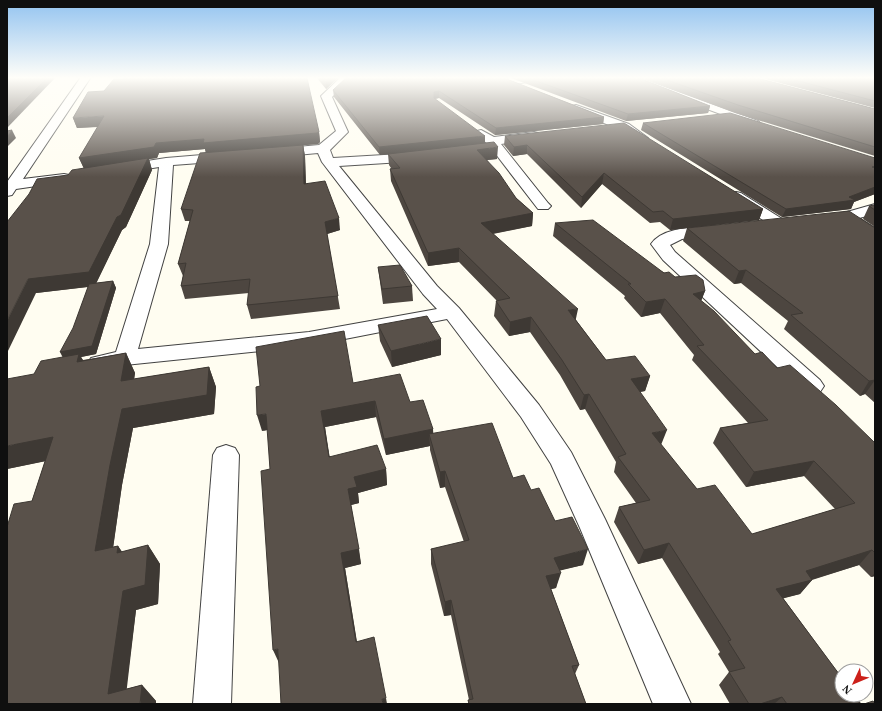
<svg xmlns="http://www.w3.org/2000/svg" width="882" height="711" viewBox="0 0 882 711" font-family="Georgia,serif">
	<rect width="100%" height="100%" fill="#fffdf1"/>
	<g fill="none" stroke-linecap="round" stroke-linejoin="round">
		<defs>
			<g id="minor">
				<path d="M81,77H91L23,179L64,174L69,175L71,178L69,181L64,182L16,189L12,195L7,196V182Z"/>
				<path d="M341,77H352L332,97L348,132L330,150L333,158L418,153L423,154L425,157L423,160L418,161L339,166L437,286L459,308L539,405L571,452L605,519L691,704H653L580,528L551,464L521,417L447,319L309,346L125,365L99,370L91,368L88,363L91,358L116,352L150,244L159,167L122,173L117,172L115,169L117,166L122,165L166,158L226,153L231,154L233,157L231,160L226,161L173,165L168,244L138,349L309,332L437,309L423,294L322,162L318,153L275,157L268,153L275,149L319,145L336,131L321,96Z"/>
				<path d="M512,77H539C532,82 509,87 503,81Z"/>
				<path d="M621,77H637L758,121L760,123L754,127L750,125Z"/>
				<path d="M576,105L629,124L648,138L642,142L621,130L572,110L570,108L572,106Z"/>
				<path d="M481,130L494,137L534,132L538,133L540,136L538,139L501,144L548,203L551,206L548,209H538L488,144L475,134L477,131Z"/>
				<path d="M736,192L741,193L787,222L789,225L787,228L781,230L775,228L731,199L729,196L731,193Z"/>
				<path d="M875,204V214L859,218L875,228V240L869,239L840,220L838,217L840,214Z"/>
				<path d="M715,226L721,228L723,231L721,234L682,239L670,245L675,252L820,380L824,386L820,392L812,394L804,392L663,260L651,244C664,226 695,228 715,226Z"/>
				<path d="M226,445L235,448L239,455L231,704H193L213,455L217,448Z"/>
			</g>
		</defs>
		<use href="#minor" stroke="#424242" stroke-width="2"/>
		<use href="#minor" fill="#fff" fill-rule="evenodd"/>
	</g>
	<g fill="#4d4640">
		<path d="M317,78H338L326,89Z"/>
		<path d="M504,78L604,117L603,124L495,135L439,98L435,99L485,143L497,159L487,160L516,198L533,213L532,226L493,234L576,320L606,360L650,376L645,391L640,392L661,445L697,489L752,534L835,509L804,476L746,487L713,443L720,428L748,423L692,360L694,355L660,313L641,317L624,298L625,296L553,236L555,223L705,291L701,301L755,354L777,368L875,443V576L871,577L859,565L812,580L800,594L783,598L861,704H730L719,685L729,672L718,654L720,652L662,558L638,564L614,522L619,507L636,503L614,472L616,462L585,409L580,410L560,375L530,332L509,336L494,316L496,301H497L459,262L428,266L391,181L390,169L391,168L389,165L388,154L380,155L334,97L333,90Z"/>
		<path d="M511,78H639L710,106L708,113L626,121Z"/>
		<path d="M642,78H757L875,109V156L735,113Z"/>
		<path d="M761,78H875V108Z"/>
		<path d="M73,118L319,132L320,142L318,144L277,147L303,145L305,156L306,184L340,230L327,234L340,309L251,319L247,305L249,293L185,299L181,286L183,276L178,264L190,221H185L181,209L206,153L205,149L159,153L157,158L149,159L152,170L126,227L122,230L96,283L113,281L116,288L96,354L81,357L83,360L126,353L135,373L134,379L209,367L216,387L214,414L133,428L122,485L113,547L118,546L122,552L148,545L160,564L158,604L136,610L126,689L142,685L156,701L7,704L32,501L45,461L7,469L34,374L63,357L88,287L36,293L68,175L84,168L79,158L98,127L77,128Z"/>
		<path d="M643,123L875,158V194L854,202L851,209L782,217L641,130Z"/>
		<path d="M505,136L763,209L759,220L670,230L660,222L650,223L602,184L581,208L527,154L513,156L504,145Z"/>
		<path d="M869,206H875V227L863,219Z"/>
		<path d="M687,228H875V403L865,394L860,396L784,329L788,321L741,283L734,284L683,241Z"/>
		<path d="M378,267L412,286L413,301L383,304L380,282Z"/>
		<path d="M378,325L441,355L392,367L380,341Z"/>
		<path d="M353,383L433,429V433L513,478L531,490L555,521L583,565L560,570L556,588L551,589L579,665L575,674L586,704H468V700H469L451,615L444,616L431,564V549L464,542L445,487L440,488L430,450V446L386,455L376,417L325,427L329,456L386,469L387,485L358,493L359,503L351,505L361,564L345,568L357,642L387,704L270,469L268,430L262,431Z"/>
	</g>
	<g fill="#3e3934">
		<path d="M47,78H55L7,128V118Z"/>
		<path d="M331,78H338L326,89V82Z"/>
		<path d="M439,91V98L434,99V92Z"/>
		<path d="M710,106L708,113L626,121L628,114Z"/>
		<path d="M104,116L108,126L77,128L73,118Z"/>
		<path d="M604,117L603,124L495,135L496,128Z"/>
		<path d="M12,130L16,138L7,147V136Z"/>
		<path d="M319,132L320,142L318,144L206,153L205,149L159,153L157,158L149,159L152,170L126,227L122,230L95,286L36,293L7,353V321L28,279L117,217L84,169L79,158L156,143L204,139Z"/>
		<path d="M485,136V144L380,155L379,147Z"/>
		<path d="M303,145L305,156L306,195L304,184Z"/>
		<path d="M527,145V154L513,156L514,147Z"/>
		<path d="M498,147L497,159L477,161V150Z"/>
		<path d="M604,173L602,184L581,208L582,197Z"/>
		<path d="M875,187V194L854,202L851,209L782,217L786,209L849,197Z"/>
		<path d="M763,209L759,220L670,230L673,219Z"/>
		<path d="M533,213L532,226L480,236L481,223Z"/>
		<path d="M339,218L340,230L327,234L325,222Z"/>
		<path d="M459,248V262L428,266V253Z"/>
		<path d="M746,270L741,283L734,284L739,271Z"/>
		<path d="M113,281L116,288L96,354L81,357L90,373L64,360L60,352Z"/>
		<path d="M705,291L699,306L693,294Z"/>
		<path d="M665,299L660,313L641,317L646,302Z"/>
		<path d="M578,309L575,323L568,310Z"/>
		<path d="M531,317L530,332L509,336L510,322Z"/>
		<path d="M441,339V355L392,367L391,351Z"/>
		<path d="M126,353L135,373L131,401L121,381Z"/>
		<path d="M209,367L216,387L214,414L133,428L122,485L110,570L95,551L110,465L122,409Z"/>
		<path d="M650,376L645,391L626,394L631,379Z"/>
		<path d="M875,380L865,394L860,396L869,381Z"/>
		<path d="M589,394L585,409L580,410L584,395Z"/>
		<path d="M375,401L376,417L325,427L332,472L329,457L321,411Z"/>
		<path d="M266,414L271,429L262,431L257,415Z"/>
		<path d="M433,429L434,445L429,434L430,446L386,455L384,439Z"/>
		<path d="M667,430L661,445L652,433Z"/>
		<path d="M53,437L66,457L7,469V446Z"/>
		<path d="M814,461L804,476L746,487L754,472Z"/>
		<path d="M386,469L387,485L358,493L359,503L351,505L348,489L354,477Z"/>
		<path d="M445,471V487L440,488V472Z"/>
		<path d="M669,543L662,558L638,564L644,550Z"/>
		<path d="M148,545L160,564L158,604L136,610L125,704L108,694L123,591Z"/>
		<path d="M118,546L131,565L117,553Z"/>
		<path d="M359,549L361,564L345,568L359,656L356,642L341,553Z"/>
		<path d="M588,549L583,565L550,573L554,558Z"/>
		<path d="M872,550L859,565L807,581L812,580L800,594L766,603L776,589L806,571Z"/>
		<path d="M561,573L556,588L542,591L546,576Z"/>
		<path d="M875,573V576L871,577Z"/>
		<path d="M451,600V615L444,616L445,602Z"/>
		<path d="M278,649L279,663L273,650Z"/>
		<path d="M142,685L156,701V704H140Z"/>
		<path d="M782,697L774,704H760Z"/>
		<path d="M386,698L387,704H383L382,699Z"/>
	</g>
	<g fill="#59514a" stroke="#3e3934">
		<path d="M7,78H47L7,118Z"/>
		<path d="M124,78H307L319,132L317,133L203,143L204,139L156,143L154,147L79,158L104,116L73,118L88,92L104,91L114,79H123Z"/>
		<path d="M322,78H331L326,82Z"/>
		<path d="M346,78H504L604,117L496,128L439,91L434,92V98L485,136L379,147L333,90Z"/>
		<path d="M528,78H639L710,106L628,114Z"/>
		<path d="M661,78H757L875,109V147L738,105Z"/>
		<path d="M787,78H875V101Z"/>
		<path d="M730,113L875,158V166L872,167L875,168V187L849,197L855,200L786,209L643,123Z"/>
		<path d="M624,123L763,209L673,219L663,211L653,212L604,173L582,197L527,145L514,147L505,136Z"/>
		<path d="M12,130L7,136V131Z"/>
		<path d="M494,142L498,147L477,150L499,173L516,198L533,213L481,223L578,309L568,310L606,360L635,356L650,376L631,379L667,430L652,433L697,489L715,485L752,534L855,503L814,461L754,472L720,428L768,420L697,346L704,345L665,299L646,302L628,284H631L555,223L593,220L664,273L669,272L675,277L696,275L703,280L705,291L693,294L714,311L755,354L762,352L777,368L790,365L836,405L875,443V553L872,550L806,571L812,580L776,589L842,678V695H854L861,704H787L782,697L760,704H749L729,672L745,668L728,641L731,640L669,543L644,550L619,507L650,500L618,457L626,454L589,394L584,395L562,360L531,317L510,322L496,301L510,298L459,248L428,253L390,169L400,168L388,154Z"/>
		<path d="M303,145L304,184L325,181L339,218L325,222L338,296L247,305L250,279L181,286L186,263L178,264L193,210L181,209L200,153Z"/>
		<path d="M148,158L121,215L117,217L89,272L28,279L7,321V222L29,194L37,179L68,175L72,170Z"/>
		<path d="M874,205L875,206V210L869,206Z"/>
		<path d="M849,211L875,228V380L869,381L791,315L803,313L746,270L739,271L687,228Z"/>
		<path d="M400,265L412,286L382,289L378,267Z"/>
		<path d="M113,281L92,346L60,352L73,328L89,284Z"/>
		<path d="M427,316L441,339L391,351L378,325Z"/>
		<path d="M344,331L353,383L400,374L410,402L423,400L433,429L384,439L375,401L321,411L329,457L377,445L386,469L354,477L357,487L348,489L359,549L341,553L356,642L374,637L386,698L382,699L383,704H281L278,649L273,650L261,471L270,469L266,414L257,415L256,387L260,386L256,347Z"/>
		<path d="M126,353L121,381L209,367L207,395L122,409L110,465L95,551L118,546L117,553L148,545L145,585L123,591L108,694L142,685L140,704H7V527L14,504L32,501L53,437L7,446V379L34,374L41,361L79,354L77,362Z"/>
		<path d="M492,423L513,478L524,475L531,490L539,488L555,521L572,517L588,549L554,558L561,573L546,576L579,665L572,666L586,704H469L468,700L473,699L451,600L445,602L431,549L469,540L445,471L440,472L429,434Z"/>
		<path d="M873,701L875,704H864Z"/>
	</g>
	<linearGradient id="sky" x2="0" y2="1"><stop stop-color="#92c3f0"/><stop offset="0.44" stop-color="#fffef9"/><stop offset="1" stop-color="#fffef9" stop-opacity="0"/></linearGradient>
	<rect width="882" height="177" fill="url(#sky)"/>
	<rect width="882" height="711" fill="none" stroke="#0f0f0f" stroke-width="16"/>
	<g transform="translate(854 683) rotate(226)"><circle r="19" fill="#ffffff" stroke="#9f9f9f"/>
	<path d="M0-3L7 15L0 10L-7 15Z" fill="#cc201a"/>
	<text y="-6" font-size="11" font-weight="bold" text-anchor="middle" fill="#0f0f0f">N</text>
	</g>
</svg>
